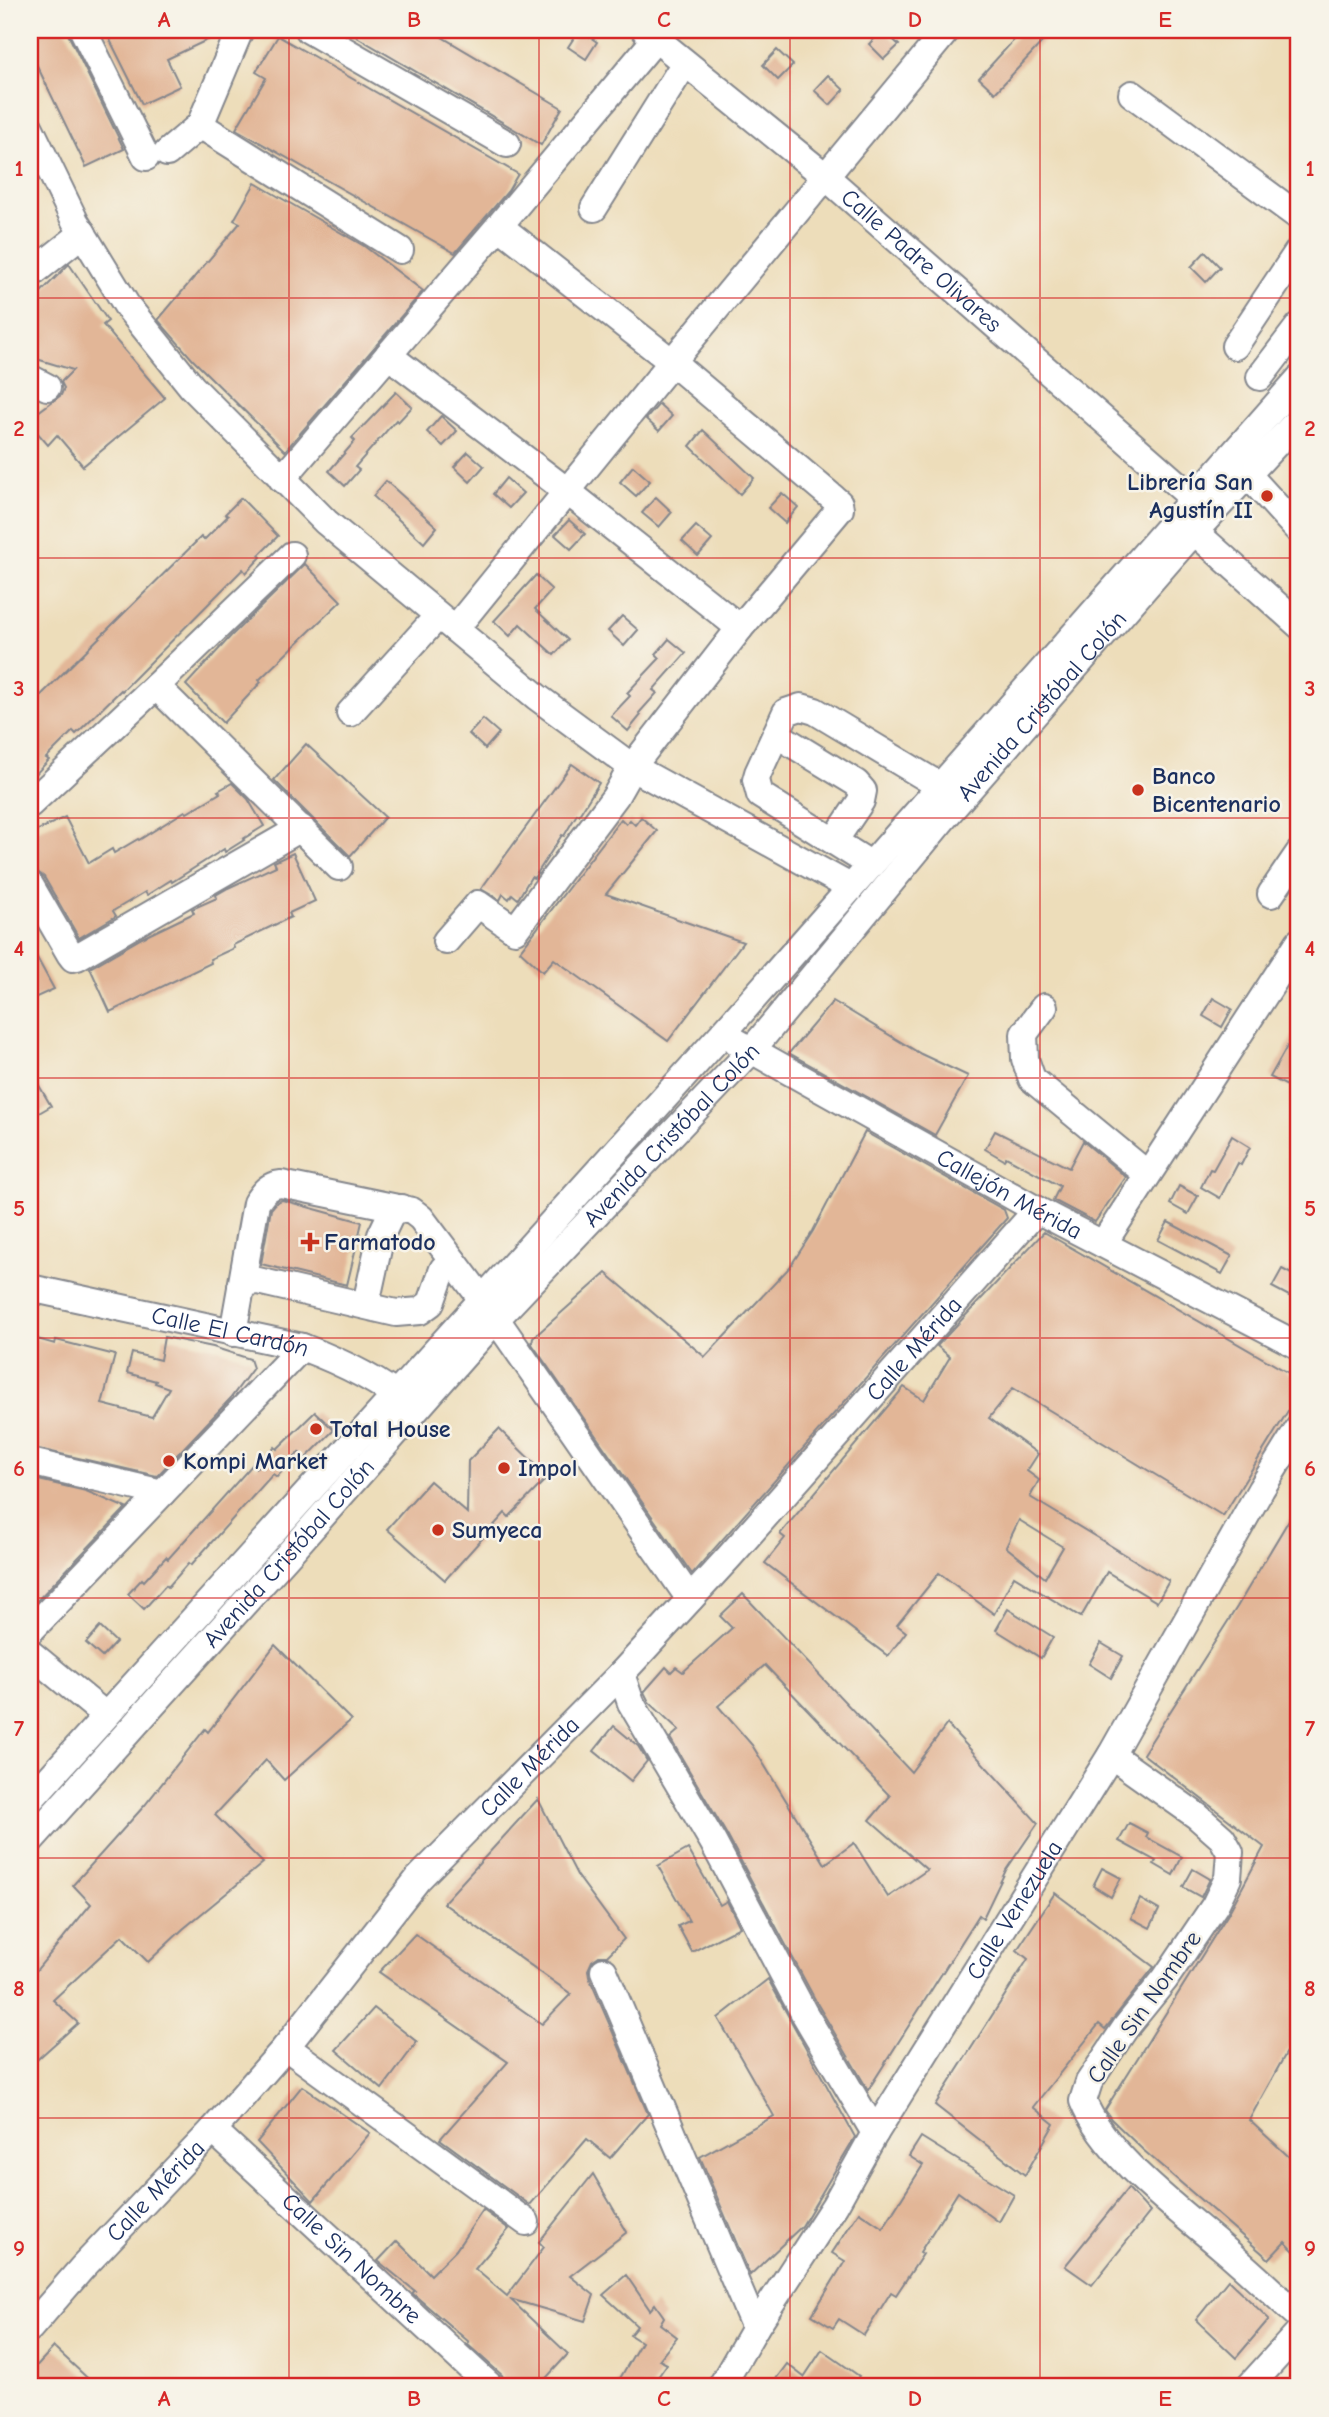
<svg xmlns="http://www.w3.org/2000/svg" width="1329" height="2417" viewBox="0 0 1329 2417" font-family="'Comic Neue',sans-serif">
	<rect width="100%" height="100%" fill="#f7f3e8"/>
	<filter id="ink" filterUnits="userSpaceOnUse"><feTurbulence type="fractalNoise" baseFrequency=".0143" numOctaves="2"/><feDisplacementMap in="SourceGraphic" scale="14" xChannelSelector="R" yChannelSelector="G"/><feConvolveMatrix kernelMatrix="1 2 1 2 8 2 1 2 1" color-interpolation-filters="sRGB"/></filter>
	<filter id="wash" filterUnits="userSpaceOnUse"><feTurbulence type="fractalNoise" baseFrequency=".00686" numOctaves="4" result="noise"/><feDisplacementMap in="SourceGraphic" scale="28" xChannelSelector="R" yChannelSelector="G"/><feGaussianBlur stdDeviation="1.57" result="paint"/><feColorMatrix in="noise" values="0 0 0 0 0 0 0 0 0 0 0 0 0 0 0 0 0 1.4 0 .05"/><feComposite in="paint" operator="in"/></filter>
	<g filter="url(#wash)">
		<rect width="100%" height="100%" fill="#edddba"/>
		<g id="blocks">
			<g fill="#e2b697" fill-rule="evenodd">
				<path d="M30,30H66L124,149L86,167L30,51Z"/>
				<path d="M105,30H223L222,33L167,59L180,86L142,104Z"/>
				<path d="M345,30H430L562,108L541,145Z"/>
				<path d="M579,30L597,42L586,59L568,47Z"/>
				<path d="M883,30L899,45L884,59L869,44Z"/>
				<path d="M1023,30H1031L1043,41L995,93L979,78Z"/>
				<path d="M278,36L518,174L508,191L455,253L236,129L266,78L256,72Z"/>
				<path d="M777,50L793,65L778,80L763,65Z"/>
				<path d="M828,75L844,90L830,105L814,90Z"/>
				<path d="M255,183L364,246L423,291L285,451L193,360L158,320L240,223L234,220Z"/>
				<path d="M1205,252L1220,267L1206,282L1191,267Z"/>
				<path d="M69,264L108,321L103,325L165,398L83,466L57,435L48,445L30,424V418L61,395L64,388L61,382L73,370L30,357V303Z"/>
				<path d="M396,392L412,407L398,422L396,420L355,467L359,470L345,486L329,471L355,441L352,438Z"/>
				<path d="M659,404L672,416L659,431L646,419Z"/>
				<path d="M441,416L457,431L443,446L427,432Z"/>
				<path d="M703,430L754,478L740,494L690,446Z"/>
				<path d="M468,452L484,466L470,482L454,467Z"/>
				<path d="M633,466L650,481L636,496L620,482Z"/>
				<path d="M506,478L523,493L509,508L493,494Z"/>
				<path d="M386,481L437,527L424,543L373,496Z"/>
				<path d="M782,493L798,507L785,523L768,508Z"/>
				<path d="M656,497L672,512L659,527L642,513Z"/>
				<path d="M241,498L278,536L259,555L261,557L246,573L243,569L122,691L121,690L76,734L73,731L46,758L49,760L30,780V706L201,537L204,540L228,516L225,514Z"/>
				<path d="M569,520L585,534L571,549L555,535Z"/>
				<path d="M696,526L712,540L698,556L682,541Z"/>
				<path d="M305,564L341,601L259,680L261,682L223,723L186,685L231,636Z"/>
				<path d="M536,575L552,590L535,609L568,640L554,655L520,624L510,636L494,621Z"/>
				<path d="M622,616L638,630L624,646L608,631Z"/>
				<path d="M669,639L686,653L653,690L657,693L639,713L641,715L628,731L611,716L630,696L627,693L660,658L656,654Z"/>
				<path d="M483,719L499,733L485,749L469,734Z"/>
				<path d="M306,744L385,817L350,856L274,780Z"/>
				<path d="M572,764L599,783L579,815L577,814L564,836L562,835L534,878L531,877L518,899L512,894L509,899L503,894L500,900L481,889Z"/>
				<path d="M232,783L248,799L264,826L243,839L244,840L225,852L224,849L172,882L171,880L147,895L145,892L113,911L116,916L79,938L44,877L35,870L30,859V834L65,817L89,863L112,849L114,853L138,839L139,840L185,811L187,813L220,793L218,791Z"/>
				<path d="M641,817L657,831L606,894L743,942L668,1041L554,959L543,972L520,951L621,819L626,824L630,820L635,825Z"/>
				<path d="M293,853L315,901L289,913L291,917L233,945L234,948L210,959L211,963L110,1012L90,968L142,938L194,913L192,909L217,898L216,895L228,888L276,866L274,862Z"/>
				<path d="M30,945L54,989L30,1000Z"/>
				<path d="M1213,998L1232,1009L1222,1027L1203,1016Z"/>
				<path d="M833,1001L921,1054L968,1076L935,1135L789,1053Z"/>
				<path d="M1299,1025V1068L1289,1087L1270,1077Z"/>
				<path d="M30,1070L51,1106L30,1118Z"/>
				<path d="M995,1131L1069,1168L1083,1141L1126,1177L1095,1222L1053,1200L1060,1186L1006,1157L1004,1160L985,1149Z"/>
				<path d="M865,1132L1004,1210L1007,1218L692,1574L532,1344L533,1338L606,1273L705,1357L790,1267L813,1231Z"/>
				<path d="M1232,1136L1250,1147L1241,1165L1238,1163L1220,1198L1201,1187L1210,1169L1213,1170Z"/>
				<path d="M1179,1186L1198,1196L1188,1214L1170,1204Z"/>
				<path d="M282,1200L362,1222L347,1285L261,1264L271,1209L277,1202Z"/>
				<path d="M1168,1222L1232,1256L1222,1274L1158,1240Z"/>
				<path d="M1044,1232L1299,1379V1393L1223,1516L1013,1388L989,1418L1038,1454L1027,1471L1039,1480L1030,1497L1169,1581L1157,1602L1107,1572L1081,1617L1014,1576L994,1614L939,1573L897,1625L906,1632L888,1656L765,1563L785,1538L780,1534L904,1387L924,1400L950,1357L937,1346ZM1019,1520L1063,1547L1045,1578L1006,1547Z"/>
				<path d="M1282,1269L1299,1278L1291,1297L1272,1287Z"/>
				<path d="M30,1337L55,1344L56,1340L115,1355L102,1404L152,1417L169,1388L155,1383L156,1381L127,1373L132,1353L160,1360L164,1337L213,1347L250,1359L253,1368L230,1399L157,1476L30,1447Z"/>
				<path d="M315,1412L334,1430L305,1459L299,1452L277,1477L273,1474L191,1565L189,1563L168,1587L166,1585L144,1609L128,1594L142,1579L144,1581L166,1557L168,1559L253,1464L256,1468L275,1447L277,1449Z"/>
				<path d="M499,1429L548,1477L509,1517L505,1513L445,1580L387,1529L430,1481L467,1513L468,1461Z"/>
				<path d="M30,1478L86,1491L126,1508L30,1608Z"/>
				<path d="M1299,1503V2030L1249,2120L1299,2166V2256L1285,2242L1269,2259L1142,2149L1111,2119L1105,2110L1228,1914L1264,1847L1143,1754L1237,1607Z"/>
				<path d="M743,1594L911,1772L947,1724L1038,1823L1006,1870L983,1918L979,1915L868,2090L818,2005L727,1835L670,1738L679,1730L649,1702L644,1692L666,1667L671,1672L676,1667L683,1672L732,1628L720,1616ZM765,1665L890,1796L870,1820L927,1870L888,1897L854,1843L825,1864L752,1745L718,1706Z"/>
				<path d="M1008,1609L1053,1637L1041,1658L996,1630Z"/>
				<path d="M100,1627L116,1642L102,1657L86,1643Z"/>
				<path d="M1101,1643L1123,1656L1111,1678L1089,1664Z"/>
				<path d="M275,1645L351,1720L284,1780L266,1760L215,1815L263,1863L183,1929L148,1962L122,1936L53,2000L78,2023L30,2066V1978L91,1904L73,1885L145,1805L205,1729L208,1732Z"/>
				<path d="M614,1726L638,1746L647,1761L631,1781L594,1751Z"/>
				<path d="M538,1799L577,1875L624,1939L607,1956H599L592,1961L588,1970L589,1977L648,2114L610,2158L587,2139L530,2205L440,2139L508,2062L379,1972L415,1934L542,2024L571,1994L443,1903Z"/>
				<path d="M1129,1823L1148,1833L1146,1837L1182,1857L1173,1875L1154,1864L1156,1861L1119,1841Z"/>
				<path d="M688,1849L720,1905L727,1901L740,1927L692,1952L678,1926L689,1921L658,1866Z"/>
				<path d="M1102,1868L1121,1878L1111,1897L1093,1886Z"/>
				<path d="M1193,1869L1210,1879L1201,1897L1183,1887Z"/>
				<path d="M1055,1893L1154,1967L1105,2029L1099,2024L1033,2107L1054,2124L1025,2175L935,2105L1028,1959L1017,1950Z"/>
				<path d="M1140,1899L1159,1910L1150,1928L1131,1918Z"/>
				<path d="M768,1979L855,2137L802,2226L750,2275L700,2157L774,2116L718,2018Z"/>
				<path d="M374,2008L417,2042L382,2089L336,2050Z"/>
				<path d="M302,2086L370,2133L313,2201L257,2142Z"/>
				<path d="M921,2137L1014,2195L999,2222L958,2192L920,2252L923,2254L896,2295L891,2292L864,2335L839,2319L833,2328L812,2315L845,2261L832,2253L859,2212L883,2228L923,2165L909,2156Z"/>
				<path d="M593,2174L627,2232L570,2276L594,2295L585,2321L510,2299L568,2354L538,2387H510L506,2384L502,2375L467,2344L469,2342L412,2293L415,2291L378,2261L397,2241L431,2275L456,2250L483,2210L509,2229L475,2269L507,2296L544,2247L539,2242Z"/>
				<path d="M1128,2188L1150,2212L1092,2285L1065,2266Z"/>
				<path d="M626,2275L650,2310L655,2304L664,2317L660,2324L677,2337L659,2360L667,2364L651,2387H615L641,2342L630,2335L637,2326L603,2295Z"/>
				<path d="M1228,2280L1269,2319L1236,2358L1196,2320Z"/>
				<path d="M54,2347L97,2387H30V2373Z"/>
				<path d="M822,2350L859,2376L851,2387H770L787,2364L804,2377Z"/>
			</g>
		</g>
	</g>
	<g filter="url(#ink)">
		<use href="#blocks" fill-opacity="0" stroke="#84868c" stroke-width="2"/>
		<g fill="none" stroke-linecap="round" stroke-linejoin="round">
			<defs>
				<g id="minor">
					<path d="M83,30L146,157"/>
					<path d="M309,30L507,144"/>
					<path id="s1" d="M645,30L825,176L1194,499"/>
					<path d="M1132,94L1299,217"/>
					<path d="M200,125L400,250"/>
					<path d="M30,128L75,221L127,306L192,387L326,522L537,697L632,767L850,887"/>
					<path d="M167,153L200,125L240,30"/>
					<path d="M594,208L685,63"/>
					<path d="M30,275L83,233"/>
					<path d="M1235,346L1299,250"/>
					<path d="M388,355L567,491L740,628"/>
					<path d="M1260,377L1299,326"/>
					<path d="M30,378L47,387"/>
					<path d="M1248,475L1299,531"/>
					<path d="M282,479L499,226L663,30"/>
					<path d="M1195,532L1299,625"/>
					<path d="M455,629L672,362L947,30"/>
					<path d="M156,686L339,867"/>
					<path d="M350,713L438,616"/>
					<path d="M776,734L856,783L863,791L861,801L834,841"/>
					<path d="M30,804L156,686L292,555"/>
					<path d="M870,864L760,795L756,780L758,773L786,712L801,707L815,711L940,786"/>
					<path d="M30,885L70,954L73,958L77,957L301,828"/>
					<path d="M1271,894L1299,853"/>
					<path d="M446,941L478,904L515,930L615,797L632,767L740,628L840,509L839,503L672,362L499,226"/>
					<path d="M1044,1007L1024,1034L1025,1059L1032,1079L1147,1174"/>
					<path id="s2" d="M737,1042L1037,1210L1299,1346"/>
					<path d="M1103,1244L1299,942"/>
					<path d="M241,1287L249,1282L258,1281L396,1313L420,1311L431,1303L443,1269L453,1261"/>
					<path id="s3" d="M30,1288L302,1347C339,1361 378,1379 409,1405"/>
					<path d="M366,1304L381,1235L392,1212L402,1208"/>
					<path d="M496,1319L690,1599"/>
					<path d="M233,1333L256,1203C263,1193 268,1185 281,1184L412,1211L421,1218L481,1298"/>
					<path d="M30,1462L162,1493"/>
					<path d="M30,1631L302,1347"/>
					<path d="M30,1653L105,1715"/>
					<path d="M621,1674L631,1703L713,1842L804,2013L875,2133"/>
					<path d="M1111,1755L1197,1816L1222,1838L1230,1852L1228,1878L1215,1905L1165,1979L1126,2027L1089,2082L1083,2101C1105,2156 1178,2209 1223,2248C1249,2270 1273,2293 1299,2316"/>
					<path d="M30,1800L723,1033L1299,379"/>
					<path id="s4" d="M30,1841L294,1548L496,1319L751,1051L943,819L1183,544L1299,419"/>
					<path d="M604,1971L755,2328"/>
					<path d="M286,2047L526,2222"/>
					<path id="s5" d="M213,2130L491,2387"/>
					<path id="s6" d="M30,2328L82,2268L213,2130L286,2047L418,1879L621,1674L729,1557L1037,1210"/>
					<path id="s7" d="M721,2387L755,2328L835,2205L875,2133L1111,1755L1261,1489L1299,1428"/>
					<path d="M1249,2387L1299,2332"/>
				</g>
			</defs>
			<use href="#minor" stroke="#84868c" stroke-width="30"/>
			<use href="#minor" stroke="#fff" stroke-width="26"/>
		</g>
	</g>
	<path fill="none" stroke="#d62828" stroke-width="2" stroke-opacity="0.55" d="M289,30V2387M539,30V2387M790,30V2387M1040,30V2387M30,298H1299M30,558H1299M30,818H1299M30,1078H1299M30,1338H1299M30,1598H1299M30,1858H1299M30,2118H1299"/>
	<g fill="#c8321e" stroke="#f7f3e8" stroke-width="2.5">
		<circle cx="1267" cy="496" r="7"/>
		<circle cx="1138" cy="790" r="7"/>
		<path d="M306.5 1231.5h7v7h7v7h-7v7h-7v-7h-7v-7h7z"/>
		<circle cx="316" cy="1429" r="7"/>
		<circle cx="169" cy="1461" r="7"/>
		<circle cx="504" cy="1468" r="7"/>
		<circle cx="438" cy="1530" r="7"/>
	</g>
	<g text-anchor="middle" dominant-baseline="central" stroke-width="5" stroke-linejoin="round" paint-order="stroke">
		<g font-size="24" fill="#1b2f5e" stroke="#f7f3e8">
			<text stroke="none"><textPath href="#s1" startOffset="360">Calle Padre Olivares</textPath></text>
			<text stroke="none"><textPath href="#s4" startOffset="1521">Avenida Cristóbal Colón</textPath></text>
			<text stroke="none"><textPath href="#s4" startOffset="954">Avenida Cristóbal Colón</textPath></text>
			<text stroke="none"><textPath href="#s2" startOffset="312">Callejón Mérida</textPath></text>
			<text stroke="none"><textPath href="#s3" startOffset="205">Calle El Cardón</textPath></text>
			<text stroke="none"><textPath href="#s6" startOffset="1320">Calle Mérida</textPath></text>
			<text stroke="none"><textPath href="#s4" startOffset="387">Avenida Cristóbal Colón</textPath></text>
			<text stroke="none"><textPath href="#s6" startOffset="752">Calle Mérida</textPath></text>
			<text stroke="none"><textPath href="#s7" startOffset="560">Calle Venezuela</textPath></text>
			<text transform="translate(1144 2007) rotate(-55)">Calle Sin Nombre</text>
			<text stroke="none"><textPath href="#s6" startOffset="186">Calle Mérida</textPath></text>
			<text stroke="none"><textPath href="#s5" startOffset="189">Calle Sin Nombre</textPath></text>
		</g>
		<g font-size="24" font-weight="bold" fill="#1b2f5e" stroke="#f7f3e8" text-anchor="start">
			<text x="1253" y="482" text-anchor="end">Librería San<tspan x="1253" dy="28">Agustín II</tspan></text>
			<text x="1152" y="776">Banco<tspan x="1152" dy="28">Bicentenario</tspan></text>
			<text x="324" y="1242">Farmatodo</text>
			<text x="330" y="1429">Total House</text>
			<text x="183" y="1461">Kompi Market</text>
			<text x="518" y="1468">Impol</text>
			<text x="452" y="1530">Sumyeca</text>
		</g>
	</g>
	<rect width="1329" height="2417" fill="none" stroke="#f7f3e8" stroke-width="77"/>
	<rect x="38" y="38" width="1252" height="2340" fill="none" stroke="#d62828" stroke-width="2.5"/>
	<g font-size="23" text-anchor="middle" font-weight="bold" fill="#d62828">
		<text x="164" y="27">A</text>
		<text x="414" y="27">B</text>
		<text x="664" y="27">C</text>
		<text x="915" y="27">D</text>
		<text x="1165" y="27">E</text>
		<text x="19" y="176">1</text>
		<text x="1310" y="176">1</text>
		<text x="19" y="436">2</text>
		<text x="1310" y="436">2</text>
		<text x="19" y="696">3</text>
		<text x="1310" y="696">3</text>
		<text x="19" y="956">4</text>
		<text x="1310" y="956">4</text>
		<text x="19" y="1216">5</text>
		<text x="1310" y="1216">5</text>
		<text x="19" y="1476">6</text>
		<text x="1310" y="1476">6</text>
		<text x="19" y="1736">7</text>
		<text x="1310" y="1736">7</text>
		<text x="19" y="1996">8</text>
		<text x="1310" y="1996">8</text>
		<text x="19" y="2256">9</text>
		<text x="1310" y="2256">9</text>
		<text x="164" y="2406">A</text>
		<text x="414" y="2406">B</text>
		<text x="664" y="2406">C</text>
		<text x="915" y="2406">D</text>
		<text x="1165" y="2406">E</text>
	</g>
</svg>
